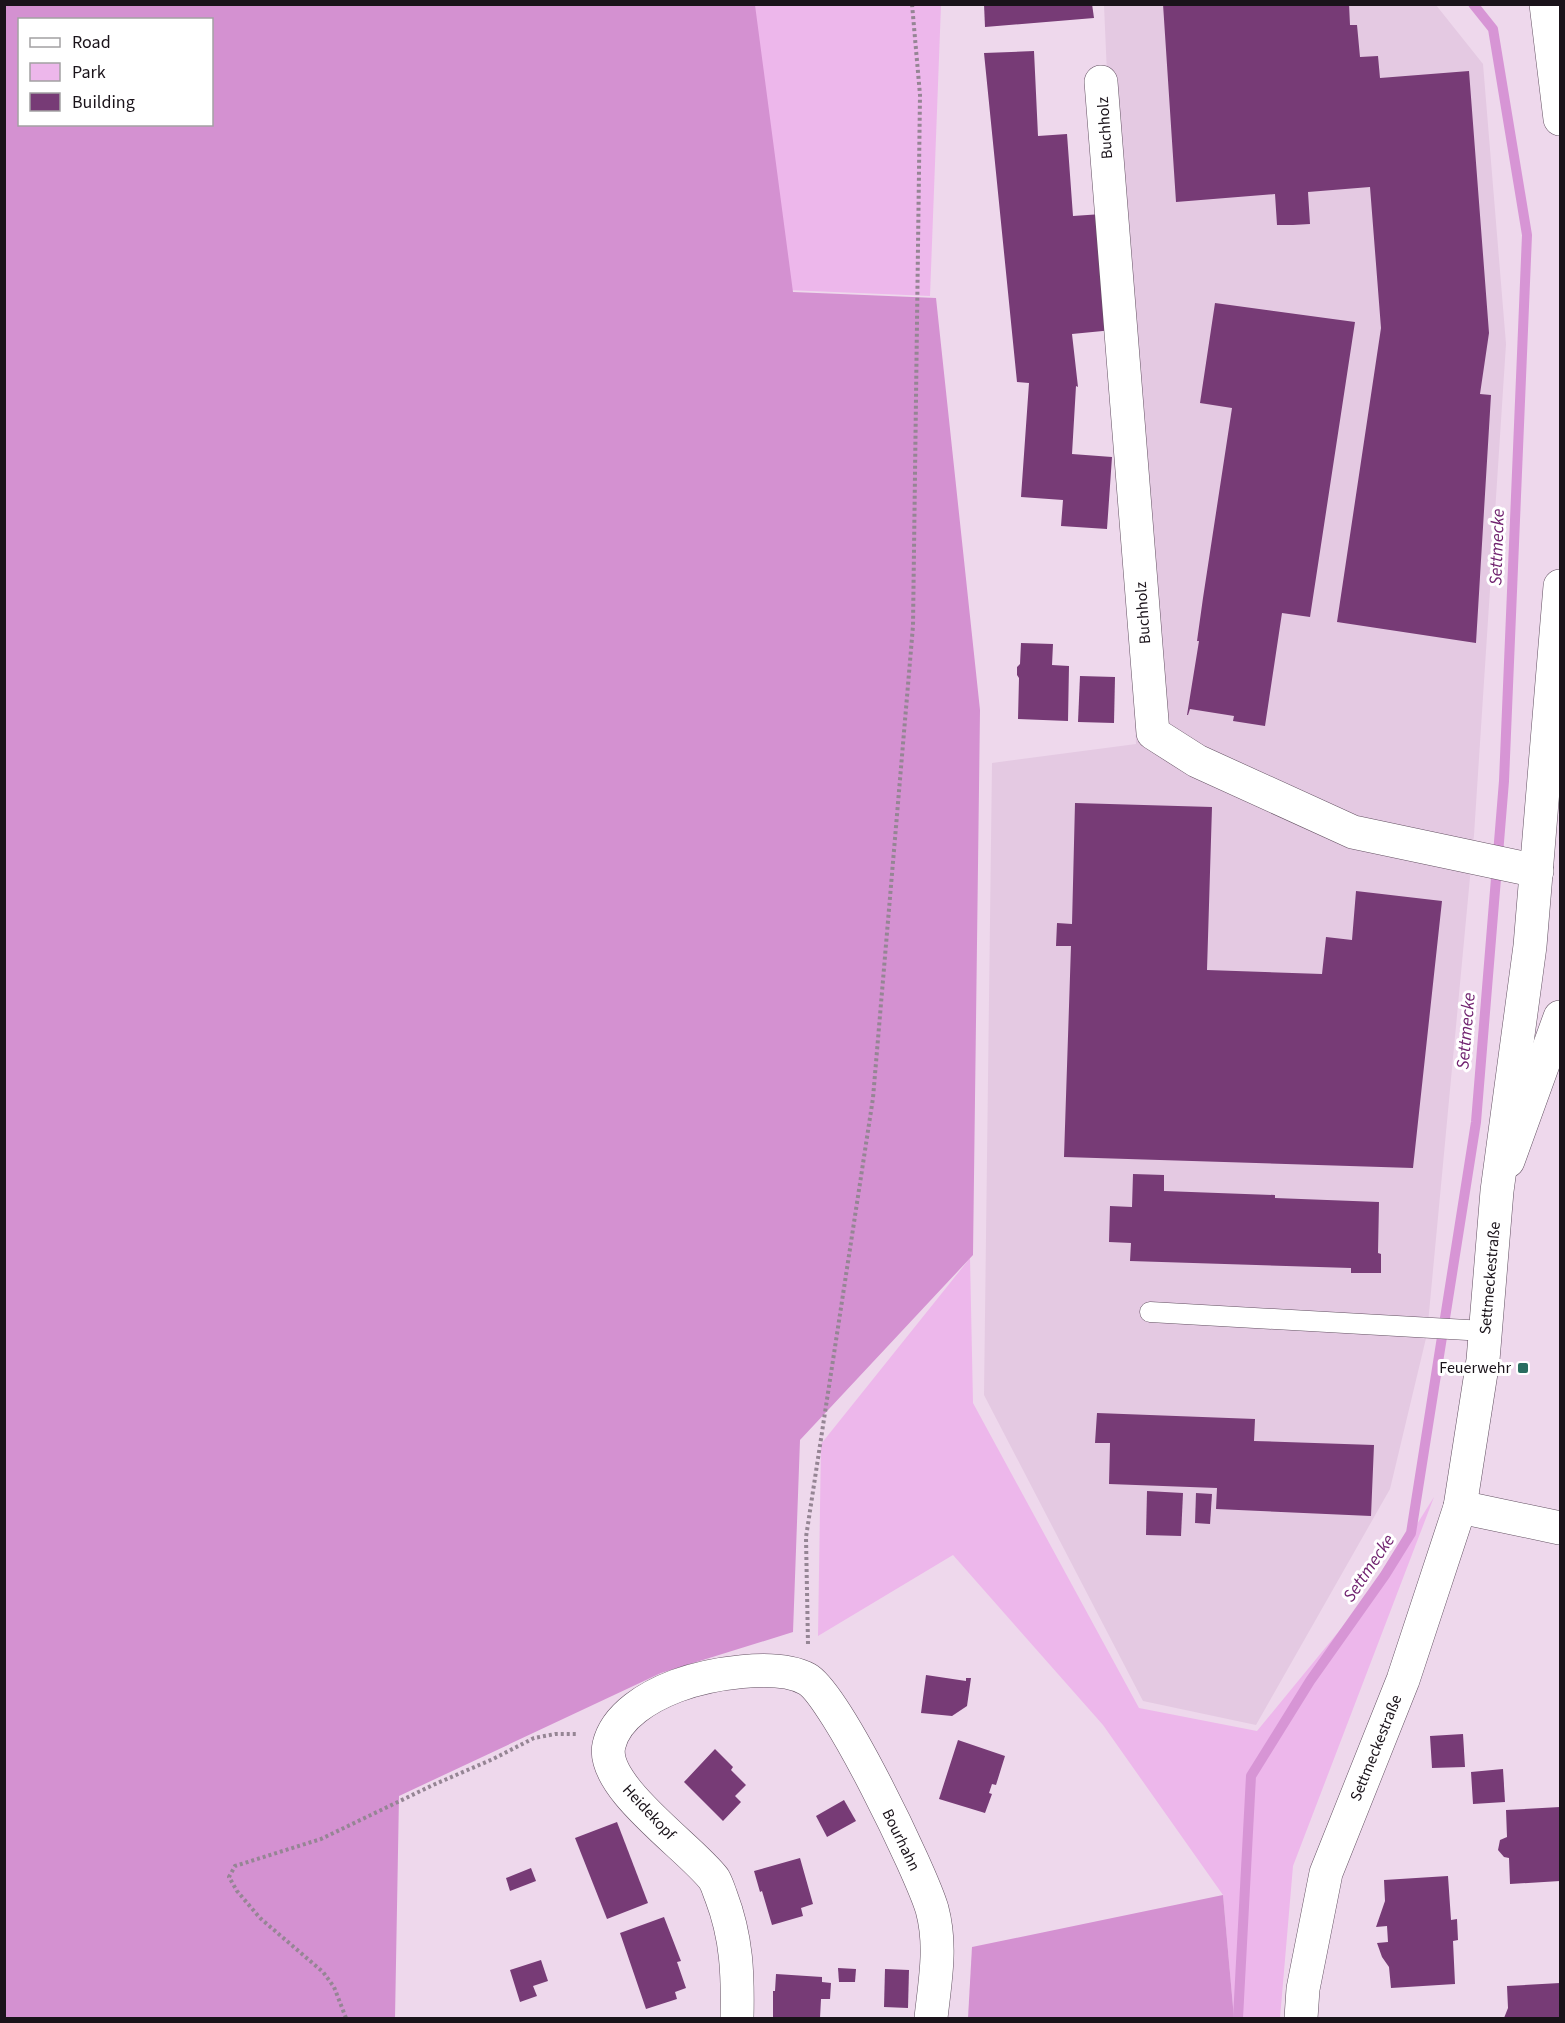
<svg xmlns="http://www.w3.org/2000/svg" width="1565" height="2023" viewBox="0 0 1565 2023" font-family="'Source Sans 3',sans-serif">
	<rect width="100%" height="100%" fill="#eed8ec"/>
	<path fill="#e4c9e2" d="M1104,5H1436L1483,64L1506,344L1474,835L1427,1334L1390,1489L1256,1725L1143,1701L984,1395L992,763L1136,744Z"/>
	<g fill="#edb7eb">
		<path d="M749,5H941L930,296L787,290Z"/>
		<path d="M970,1258L973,1403L1139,1708L1257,1731L1385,1575L1434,1497L1293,1866L1280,2018H1234L1223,1895L1103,1725L953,1555L818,1636L821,1444Z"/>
	</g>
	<g fill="#d491d1" fill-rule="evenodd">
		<path d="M5,4L755,5L793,292L936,298L980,710L973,1255L800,1440L793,1632L661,1673L399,1796L395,2018H5ZM20,20H212V124H20Z"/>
		<path d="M1223,1895L1234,2018H968L972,1947Z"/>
	</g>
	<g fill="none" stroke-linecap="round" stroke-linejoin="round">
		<path stroke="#d795d5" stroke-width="10" d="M1238,2018L1251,1776L1310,1681L1385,1575L1411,1533L1476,1122L1504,781L1527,235L1493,29L1473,4"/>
	</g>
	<g fill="#773b76">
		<path d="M984,4H1092L1094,18L985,27Z"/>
		<path d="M1163,4H1349L1350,25H1357L1360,57L1378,56L1380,78L1469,71L1489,333L1480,394L1491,395L1476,643L1337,622L1381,328L1370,187L1308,192L1310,224L1293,225H1277L1275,194L1176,202Z"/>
		<path d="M1034,51L1038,136L1067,134L1073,216L1102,214L1113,330L1072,334L1078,387L1076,386L1072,454L1112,457L1107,529L1061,526L1063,500L1021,497L1029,383L1017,382L984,53Z"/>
		<path d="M1215,303L1355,322L1310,617L1282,613L1265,726L1233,721L1234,716L1190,709L1188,715H1187L1199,641H1197L1203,598L1232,408L1200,403Z"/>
		<path d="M1021,643L1053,644L1052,665L1069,666L1068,721L1018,719L1019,678L1017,675V667L1020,664Z"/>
		<path d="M1080,676L1115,677L1114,723L1078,722Z"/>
		<path d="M1075,803L1212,807L1207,970L1322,974L1326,937L1352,940L1356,891L1442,901L1413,1168L1064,1157L1071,946H1056L1057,923L1072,924Z"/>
		<path d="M1133,1174L1164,1175V1191L1275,1195V1198L1379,1202L1378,1253L1381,1254V1273H1351V1268L1130,1261L1131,1243L1109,1242L1110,1206L1132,1207Z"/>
		<path d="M1097,1413L1255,1419L1254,1441L1374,1445L1371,1516L1216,1509L1217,1488L1109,1484L1110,1443H1095Z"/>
		<path d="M1147,1491L1183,1493L1181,1536L1146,1535Z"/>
		<path d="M1196,1493L1212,1494L1210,1524L1195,1523Z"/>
		<path d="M926,1675L966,1681V1678H971L967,1706L952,1716L921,1713Z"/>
		<path d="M1463,1734L1465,1767L1432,1768L1430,1736Z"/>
		<path d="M958,1740L1005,1756L996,1785L992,1784L989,1793L992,1794L985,1813L939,1799Z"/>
		<path d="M715,1749L733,1767L731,1770L746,1785L735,1796L741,1802L723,1821L684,1782Z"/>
		<path d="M1503,1769L1505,1802L1473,1804L1471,1772Z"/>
		<path d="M844,1800L856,1821L827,1837L816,1816Z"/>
		<path d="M1560,1807V1881L1510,1884L1509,1858L1504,1857L1498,1850L1500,1840L1507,1837L1506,1810Z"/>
		<path d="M617,1822L648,1903L607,1919L575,1838Z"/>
		<path d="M800,1858L813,1904L801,1908L803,1916L772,1925L762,1891L760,1892L754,1871Z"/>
		<path d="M531,1868L536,1881L510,1891L506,1878Z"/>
		<path d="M1448,1876L1451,1920L1457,1919L1458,1940L1453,1941L1455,1984L1391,1988L1389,1967L1382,1957L1377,1943L1388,1942L1387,1926L1376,1927L1385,1901L1384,1880Z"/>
		<path d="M664,1917L681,1961L677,1962L686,1988L675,1992L677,1999L646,2009L620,1933Z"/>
		<path d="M541,1960L548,1981L533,1986L537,1996L520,2002L510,1970Z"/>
		<path d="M838,1968L856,1969L855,1982H839Z"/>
		<path d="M885,1969L909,1970L908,2008L884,2007Z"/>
		<path d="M776,1974L822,1977V1982L831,1983L830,1999H821L820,2018H773V1991H775Z"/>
		<path d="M1560,1983V2018H1504L1508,2008L1507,1986Z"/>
	</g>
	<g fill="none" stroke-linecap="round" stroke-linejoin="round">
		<defs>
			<path id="lane" d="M1150,1312L1485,1331"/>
			<g id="street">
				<path d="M1101,82L1153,733L1197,761L1353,832L1537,871"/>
				<path d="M1508,1161L1560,1017"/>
				<path d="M1460,1507L1560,1528"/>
				<path d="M737,2018C738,1975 737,1938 721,1896C719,1891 717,1884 714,1879C691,1848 599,1786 609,1745C616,1715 650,1696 676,1686C708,1674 776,1662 807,1679C836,1695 921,1872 932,1909C942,1946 935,1981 931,2018"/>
			</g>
			<g id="secondary">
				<path d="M1546,4L1560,119"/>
				<path d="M1301,2018L1303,1989L1326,1873L1403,1680L1460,1507L1483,1360L1497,1191L1530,946L1560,586"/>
			</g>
		</defs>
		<use href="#lane" stroke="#635162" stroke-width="21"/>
		<use href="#street" stroke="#635162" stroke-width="34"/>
		<use href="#secondary" stroke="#635162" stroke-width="34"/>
		<g stroke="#958594" stroke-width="4" stroke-dasharray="3 3" stroke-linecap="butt">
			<path d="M808,1644L806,1537L873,1098L913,626L920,95L912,4"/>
			<path d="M346,2018L334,1987L323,1972L260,1918L237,1891L229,1877L235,1866L321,1839L433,1785L493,1759L534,1738L555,1734H577"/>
		</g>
		<use href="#lane" stroke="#fff" stroke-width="20"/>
		<use href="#street" stroke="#fff" stroke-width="33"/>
		<use href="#secondary" stroke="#fff" stroke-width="33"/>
	</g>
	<rect fill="#296d60" stroke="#fff" stroke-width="2" x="1517" y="1362" width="12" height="12" rx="3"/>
	<g text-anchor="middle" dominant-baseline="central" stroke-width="6" stroke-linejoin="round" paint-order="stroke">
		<g font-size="16" fill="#1a131a" stroke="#fff">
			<text transform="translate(1105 128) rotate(-94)">Buchholz</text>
			<text transform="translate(1143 613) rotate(-94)">Buchholz</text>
			<text transform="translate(1490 1278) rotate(-85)">Settmeckestraße</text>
			<text transform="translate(1376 1748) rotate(-68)">Settmeckestraße</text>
			<text transform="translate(649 1812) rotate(47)">Heidekopf</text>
			<text transform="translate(901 1840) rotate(64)">Bourhahn</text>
		</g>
		<g font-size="16" fill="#1a131a" stroke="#fff" text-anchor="end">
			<text x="1511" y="1368">Feuerwehr</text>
		</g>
		<g font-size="18" font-style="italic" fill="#70226f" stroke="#fff">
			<text transform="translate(1497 547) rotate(-88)">Settmecke</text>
			<text transform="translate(1466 1031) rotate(-85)">Settmecke</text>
			<text transform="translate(1369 1568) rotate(-56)">Settmecke</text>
		</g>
	</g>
	<rect width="1565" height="2023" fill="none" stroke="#1a131a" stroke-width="12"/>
	<rect x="18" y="18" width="195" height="108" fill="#ffffff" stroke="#a3a1a3" stroke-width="1.5"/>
	<rect x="30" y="38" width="30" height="9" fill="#ffffff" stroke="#a3a1a3" stroke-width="1.5"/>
	<text x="72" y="48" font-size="18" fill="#1a131a">Road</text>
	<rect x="30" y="63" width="30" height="18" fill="#edb7eb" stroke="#a3a1a3" stroke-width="1.5"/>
	<text x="72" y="78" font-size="18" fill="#1a131a">Park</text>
	<rect x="30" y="93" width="30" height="18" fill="#773b76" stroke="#a3a1a3" stroke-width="1.5"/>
	<text x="72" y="108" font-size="18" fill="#1a131a">Building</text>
</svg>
